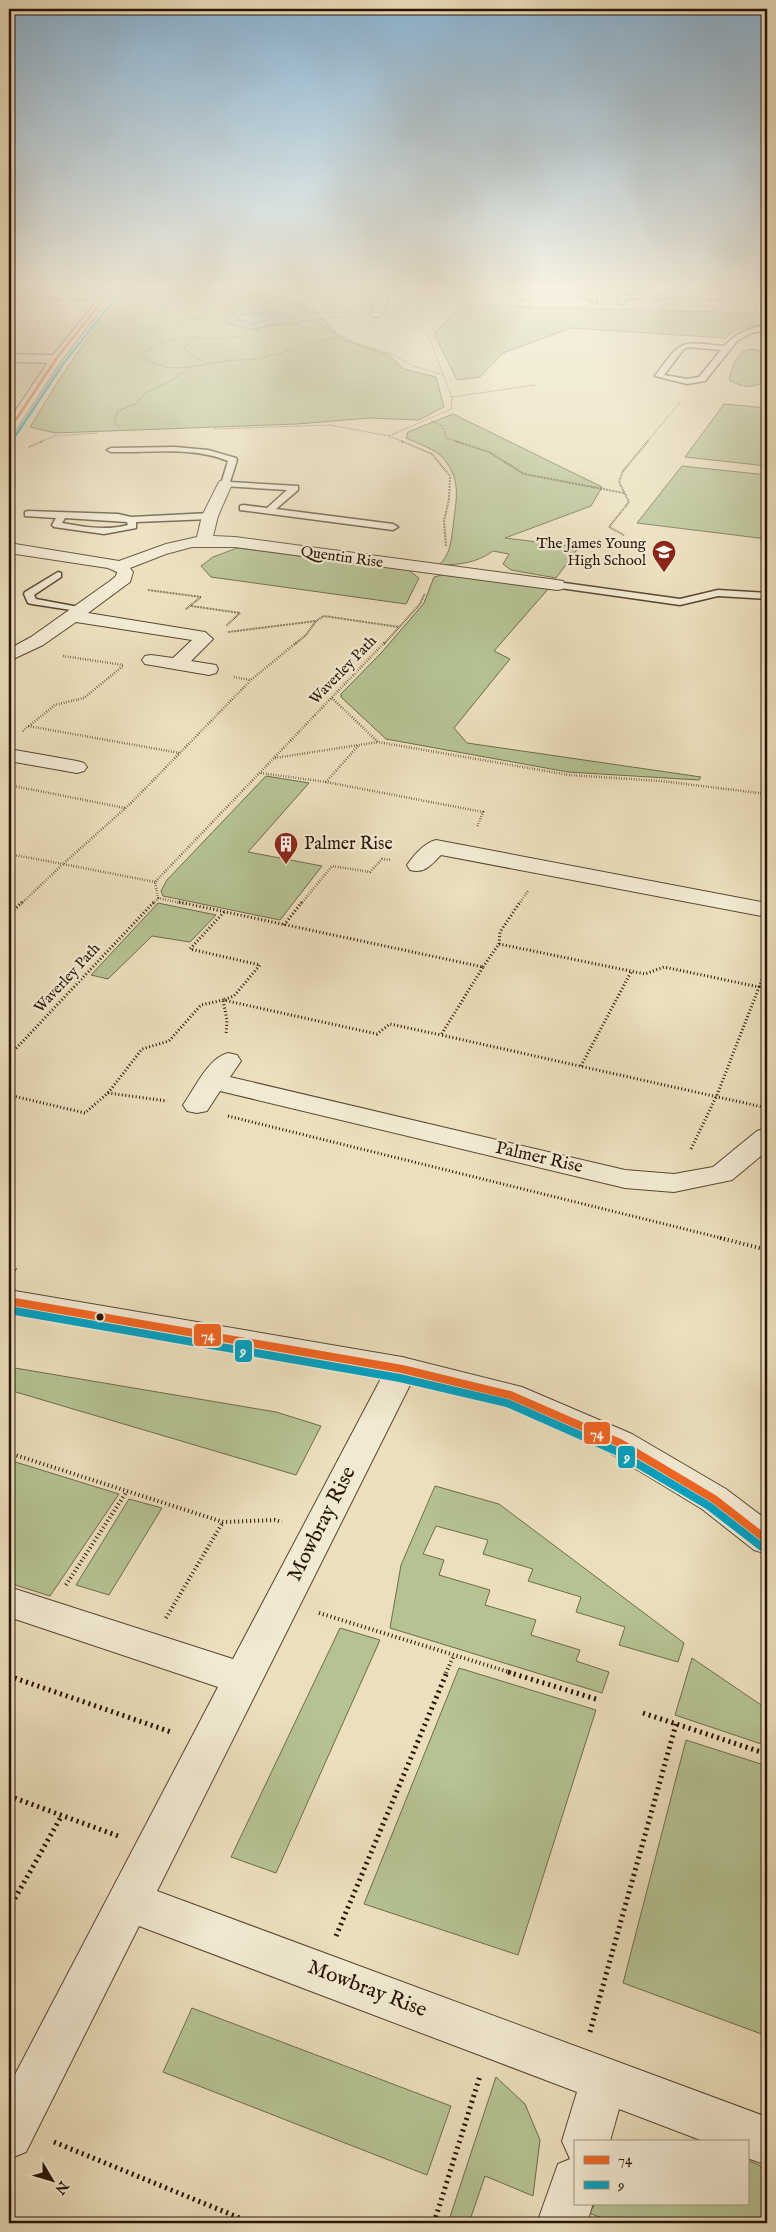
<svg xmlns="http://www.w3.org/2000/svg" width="776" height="2232" viewBox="0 0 776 2232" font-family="'IM FELL English',serif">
	<rect width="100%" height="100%" fill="#ebdfbc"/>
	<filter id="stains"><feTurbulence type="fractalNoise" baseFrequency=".004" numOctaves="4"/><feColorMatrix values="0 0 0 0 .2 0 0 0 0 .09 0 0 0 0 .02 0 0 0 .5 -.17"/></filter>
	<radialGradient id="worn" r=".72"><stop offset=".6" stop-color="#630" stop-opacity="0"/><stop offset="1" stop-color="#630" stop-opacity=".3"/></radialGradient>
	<g fill="#b5c292" stroke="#6e6b4b">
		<path d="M267,288L297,290L295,298L316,312L342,339L389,355L404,369L436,377L444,407L419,420L370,418L297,424L55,433L30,427L59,380L121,289L170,291Z"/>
		<path d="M753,300L767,301V325C753,325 735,326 726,338L571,328L503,353L480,377L457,380L434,334L461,305L756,313Z"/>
		<path d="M752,349L760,351L767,369V380C753,389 744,388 729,380L734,363L743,351Z"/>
		<path d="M724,404L767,408V466L685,457Z"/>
		<path d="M453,414L602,487L591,506L505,538L579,547L556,578L511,570L503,564L509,554L493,551C477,563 458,565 439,565C450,555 451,542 453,527C456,499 463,478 440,455C432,448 416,443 406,438L408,432Z"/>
		<path d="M682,466L767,475V539L637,523Z"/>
		<path d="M237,548L408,570L419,578L406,604L211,577L201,566L213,557Z"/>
		<path d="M442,575L549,588L494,651L510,659L454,728L467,743L701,777L699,780L568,772L386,739L341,697V694L382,652L424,603L434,577Z"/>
		<path d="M266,776L309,783L248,852L322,866L280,920L163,896L161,891L167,880Z"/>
		<path d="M158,903L216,915L190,942L152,936L108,979L91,975Z"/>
		<path d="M9,1367L276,1412L321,1426L296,1475L9,1390Z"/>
		<path d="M9,1460L119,1494L50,1596L9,1583Z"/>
		<path d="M435,1486L499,1504L684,1643L678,1662L619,1645L625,1627L576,1612L581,1597L528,1581L533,1569L483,1554L488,1540L436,1526L423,1554L444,1560L439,1575L490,1590L485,1605L536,1620L531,1635L580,1650L576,1661L609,1672L602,1693L390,1628L401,1565Z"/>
		<path d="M129,1499L162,1508L109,1595L76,1585Z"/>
		<path d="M340,1628L380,1640L276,1873L231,1857Z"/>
		<path d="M692,1658L767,1709V1746L675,1715Z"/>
		<path d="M459,1668L596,1710L518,1955L364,1904Z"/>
		<path d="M686,1740L767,1766V2036L623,1983Z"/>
		<path d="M192,2008L451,2106L427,2175L163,2072Z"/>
		<path d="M496,2077L525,2104L540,2140L533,2196L485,2176L469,2223H448Z"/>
		<path d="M747,2160L759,2165L767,2174V2223H615L589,2213L596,2203H747Z"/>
	</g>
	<path fill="#9fb9bd" stroke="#6f7773" d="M261,308L273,309L277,312L287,315L289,318L285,324L268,325L254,330L224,322C233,309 246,309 261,308Z"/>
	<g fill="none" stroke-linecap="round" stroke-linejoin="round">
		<path stroke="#636660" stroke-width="1" d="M261,313L271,314L273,318L253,324L236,319L241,315Z"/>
		<defs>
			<g id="service">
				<path d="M533,286L563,294C555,299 540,293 531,289Z"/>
				<path d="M688,291L690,294L658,299L655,297Z"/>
				<path d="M578,293L596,296L597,302L592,303L591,299L576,296L575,295Z"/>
				<path d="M643,295L645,296V298L626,299L623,305L618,304L621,296Z"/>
				<path d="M767,326V330L751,333L737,341L705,381L687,384L655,376C683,338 679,342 724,346C737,333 749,327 767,326ZM688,347L721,350L699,377L687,379L664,375L683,350Z"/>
				<path d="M175,447L208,450L236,458L237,460L230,482L298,486V490L276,509L393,524L398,527L393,530L240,510V506L243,505L267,508L287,490L222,486L221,484L228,461C193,446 149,453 111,452L107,450L111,448Z"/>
				<path d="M28,511L118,514L131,517L210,513L215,516L210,519L136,522V528L104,534L54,527L52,525L56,518L25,516V512ZM65,518L127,522L128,525C106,531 84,527 62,523Z"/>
				<path d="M58,572L61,573V577L34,595L36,599L84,608V612L32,604L28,603L24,594L25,592Z"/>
				<path d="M557,582L680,599L718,590L767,593V599L718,596L680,605L553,587V583Z"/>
			</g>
			<g id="minor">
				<path d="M384,286H394L380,317H372L370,315Z"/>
				<path d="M526,286H549L548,288L526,292L529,297L527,299H519L515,290L516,288Z"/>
				<path d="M669,286C680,286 688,291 699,292C716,294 734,294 751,294L757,297L751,300C731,300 681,304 669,286Z"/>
				<path d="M9,292L105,294L111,297L105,300L9,298Z"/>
				<path d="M9,354L56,355L62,359L56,363L9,362Z"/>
				<path d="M225,480L230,481L232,484L218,516L213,536L235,537L557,580L563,581L565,585L563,589L557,590L235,547H192L166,554L130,568L133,572L130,582L88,613L205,632L213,639L191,661L216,665L218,669L216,673L209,675L151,665L145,664L142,660L145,656L151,655L173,658L192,640L76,622L43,645L9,661V649L31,637L110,581L116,576L117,572L108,568L9,553V543L119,561L166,544L197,537L202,516L218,484L220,481Z"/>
				<path d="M9,749L77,761L84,763L87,767L84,771L77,773L9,761Z"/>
				<path d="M436,840L767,903V917L441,855C431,865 425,874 410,870L407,865C414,855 424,843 436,840Z"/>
				<path d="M228,1053L237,1055L241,1061L230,1077L625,1170L674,1174L713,1167L757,1131L767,1128V1151L732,1180L674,1192L625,1188L220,1091L207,1111L197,1113L187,1111L183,1105C195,1088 208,1058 228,1053Z"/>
				<path d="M402,1357L414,1361L418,1369L157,1891L767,2117V2165L747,2158V2141H703L619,2109L610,2141H575V2203H593L587,2223H537L558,2164L570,2159L562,2141L577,2092L139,1926L26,2152L9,2159V2086L218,1687L9,1617V1587L233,1659L386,1369L390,1361Z"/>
			</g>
			<g id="tertiary">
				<path d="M109,286H119L61,361L14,433L9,434V420L50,359Z"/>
				<path d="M9,1290L402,1357L522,1387L632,1434L726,1489L767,1520V1554L754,1550L702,1509L608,1452L502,1405L402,1381L9,1312Z"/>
			</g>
		</defs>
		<use href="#service" stroke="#584732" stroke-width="3"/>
		<use href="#minor" stroke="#584732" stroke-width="2"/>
		<use href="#tertiary" stroke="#584732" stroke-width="2"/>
		<g stroke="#271404" stroke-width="1" stroke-dasharray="0.5 1" stroke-linecap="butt">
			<path d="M456,291H469L471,289"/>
			<path d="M134,294L162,295L233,291L282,297L308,313L326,329L356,343L392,354L413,366L443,375"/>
			<path d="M165,296L186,305C190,318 181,326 173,335"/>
			<path d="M282,297L316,286"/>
			<path d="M309,313L352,312"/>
			<path d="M186,319H216L247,330L288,323L317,330L325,329"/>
			<path d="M316,320L352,315"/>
			<path d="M295,324L314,319"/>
			<path d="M247,330L246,336L217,339L180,337L155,345L140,355C166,377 197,365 227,361C239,359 250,361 262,358C289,351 315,341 343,337"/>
			<path d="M199,336L185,346L184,350L209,365"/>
			<path d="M452,397L535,385"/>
			<path d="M431,420L443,427L446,438L459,442"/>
			<path d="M120,428L114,421L118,411L136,404L145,393L169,382L189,369"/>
			<path d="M214,429L330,425L389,436"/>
			<path d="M40,442L55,436L98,433"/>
			<path d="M404,442L389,436L451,409L452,397L428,335L447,309L458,286"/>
			<path d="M647,442L680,402"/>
		</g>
		<g stroke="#271404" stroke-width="2" stroke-dasharray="0.5 1" stroke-linecap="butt">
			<path d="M401,441L432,454L450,476L449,499L444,521L446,546"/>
			<path d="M455,441L489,452L524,474L624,493"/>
			<path d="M29,447L43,441"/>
			<path d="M624,535L609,527L629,502L619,482L623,471L648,441"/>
			<path d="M148,590L201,597L186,609"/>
			<path d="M191,606L240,613L226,626"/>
			<path d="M228,632L316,621L324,616L399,627"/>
			<path d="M295,644L306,635L316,621"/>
			<path d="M384,644L420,604L425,593"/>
		</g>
		<g stroke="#271404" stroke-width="2.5" stroke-dasharray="0.5 2" stroke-linecap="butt">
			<path d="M63,656L123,665"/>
			<path d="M234,677L250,680"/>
			<path d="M332,698L378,742L569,775L661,781L767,794"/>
			<path d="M29,726L55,705L84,698L123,666"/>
			<path d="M23,731L28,726L180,753"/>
			<path d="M275,758L378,742"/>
			<path d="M261,773L326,782L483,812L477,827"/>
			<path d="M326,782L359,745"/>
			<path d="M9,785L125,808"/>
			<path d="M9,854L63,864L21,904"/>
			<path d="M155,882L63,864L131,803L251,680L297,642"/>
			<path d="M158,898L185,904"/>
			<path d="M153,904L158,898L155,882L385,642"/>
			<path d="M301,904L332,866L370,872L382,859L391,860"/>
			<path d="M519,904L528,891"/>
		</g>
		<g stroke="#271404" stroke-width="3" stroke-dasharray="1 2.5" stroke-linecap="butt">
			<path d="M179,902L483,967L441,1035L767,1108"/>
			<path d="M224,912L190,949L260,965L234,996L223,1000L227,1020L226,1035"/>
			<path d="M9,915L22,902"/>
			<path d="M284,925L302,902"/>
			<path d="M499,944L645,974L664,967L759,987L717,1095L690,1151"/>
			<path d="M483,967L499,944L500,932L520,902"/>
			<path d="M759,987L767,967"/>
			<path d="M9,1056L154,902"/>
			<path d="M581,1066L631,972"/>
			<path d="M108,1093L142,1049L169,1041L201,1005L223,1000L377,1034L390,1024L441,1035"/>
			<path d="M9,1095L85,1113L108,1093L167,1101"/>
			<path d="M228,1116L725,1239"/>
		</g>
		<g stroke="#271404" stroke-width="4" stroke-dasharray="1 3" stroke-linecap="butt">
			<path d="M720,1238L764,1249L767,1264"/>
			<path d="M9,1265L16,1270"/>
			<path d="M9,1453L223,1522L275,1520L282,1522"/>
			<path d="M66,1585L127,1491"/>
			<path d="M319,1613L512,1673"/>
			<path d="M166,1618L223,1522"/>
			<path d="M446,1673L454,1655"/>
		</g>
		<g stroke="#271404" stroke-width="5" stroke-dasharray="2 4" stroke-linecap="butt">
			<path d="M508,1672L599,1700"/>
			<path d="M9,1676L171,1732"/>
			<path d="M643,1713L767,1754"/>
			<path d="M9,1796L118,1836"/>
			<path d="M9,1909L62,1815"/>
			<path d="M336,1936L447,1672"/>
			<path d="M590,2032L676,1724"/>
			<path d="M54,2142L252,2223"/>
			<path d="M434,2223L480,2076"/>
		</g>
		<use href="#service" fill="#f2ead3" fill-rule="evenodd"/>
		<use href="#minor" fill="#f2ead3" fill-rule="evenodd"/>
		<use href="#tertiary" fill="#f2ead3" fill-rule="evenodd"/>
		<defs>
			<path id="bus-1-far1" d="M9,430L56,359L114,286"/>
			<path id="bus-1" d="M9,1301L402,1369L510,1395L620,1443L714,1499L767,1540"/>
			<path id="bus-2-far1" d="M16,435L63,364L121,291"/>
			<path id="bus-2" d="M9,1310L400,1378L507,1403L616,1451L709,1506L762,1547"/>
		</defs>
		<use href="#bus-1-far1" stroke="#f2ead3" stroke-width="4.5"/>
		<use href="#bus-1" stroke="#f2ead3" stroke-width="11"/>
		<use href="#bus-2-far1" stroke="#f2ead3" stroke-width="4.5"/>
		<use href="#bus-2" stroke="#f2ead3" stroke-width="11"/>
		<use href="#bus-1-far1" stroke="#f26522" stroke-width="2.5"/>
		<use href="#bus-1" stroke="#f26522" stroke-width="8"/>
		<use href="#bus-2-far1" stroke="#02a2c4" stroke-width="2.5"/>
		<use href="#bus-2" stroke="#02a2c4" stroke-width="8"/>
	</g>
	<linearGradient id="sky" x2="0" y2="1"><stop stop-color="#8bb6d7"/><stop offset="0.48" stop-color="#f6f1e1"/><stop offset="1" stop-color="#f6f1e1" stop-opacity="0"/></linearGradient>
	<rect width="776" height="598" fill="url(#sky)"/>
	<defs>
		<symbol id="school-pin" viewBox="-11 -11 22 30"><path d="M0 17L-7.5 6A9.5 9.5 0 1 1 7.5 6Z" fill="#8f2418" stroke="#f2ead3"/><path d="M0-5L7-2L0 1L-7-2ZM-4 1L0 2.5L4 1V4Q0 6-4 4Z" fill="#fff"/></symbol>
		<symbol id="building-pin" viewBox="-11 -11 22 30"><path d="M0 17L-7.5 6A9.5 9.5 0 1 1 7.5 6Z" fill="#8f2418" stroke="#f2ead3"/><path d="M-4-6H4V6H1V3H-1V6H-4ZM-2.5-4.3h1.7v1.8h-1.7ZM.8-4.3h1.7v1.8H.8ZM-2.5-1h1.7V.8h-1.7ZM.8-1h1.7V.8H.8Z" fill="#fff"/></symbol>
	</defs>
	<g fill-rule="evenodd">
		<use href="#school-pin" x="650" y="538" width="28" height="38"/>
		<use href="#building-pin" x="272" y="830" width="28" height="38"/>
	</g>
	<circle fill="#271404" stroke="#f2ead3" stroke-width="2" cx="100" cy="1317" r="4.5"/>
	<g text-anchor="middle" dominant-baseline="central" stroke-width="4.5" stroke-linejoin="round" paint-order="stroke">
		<g font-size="15" fill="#271404" stroke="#f2ead3" text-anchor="end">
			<text x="646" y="543">The James Young<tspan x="646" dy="17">High School</tspan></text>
		</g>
		<g font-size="15" fill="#271404" stroke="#f2ead3">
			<text transform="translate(342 557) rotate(8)">Quentin Rise</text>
			<text transform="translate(343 670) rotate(-46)">Waverley Path</text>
			<text transform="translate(67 978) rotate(-47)">Waverley Path</text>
		</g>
		<g font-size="18" fill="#271404" stroke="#f2ead3" text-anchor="start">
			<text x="304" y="844">Palmer Rise</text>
		</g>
		<g font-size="18" fill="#271404" stroke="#f2ead3">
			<text transform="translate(539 1158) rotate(13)">Palmer Rise</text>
		</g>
		<g font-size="21" fill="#271404" stroke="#f2ead3">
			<text transform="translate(322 1524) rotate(-63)">Mowbray Rise</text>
			<text transform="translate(367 1989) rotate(21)">Mowbray Rise</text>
		</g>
	</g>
	<g stroke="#f2ead3" stroke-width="2">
		<rect x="193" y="1323" width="29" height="24" rx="5" fill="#f26522"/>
		<rect x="234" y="1339" width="19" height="24" rx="5" fill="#02a2c4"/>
		<rect x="583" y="1421" width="28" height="24" rx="5" fill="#f26522"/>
		<rect x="617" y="1445" width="19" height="24" rx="5" fill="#02a2c4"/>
	</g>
	<g font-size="14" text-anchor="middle" font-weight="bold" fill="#fff">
		<text x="208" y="1340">74</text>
		<text x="243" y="1356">9</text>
		<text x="597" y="1438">74</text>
		<text x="627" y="1462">9</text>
	</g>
	<rect width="776" height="2232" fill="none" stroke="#ebdfbc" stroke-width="30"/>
	<rect x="10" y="10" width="756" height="2212" fill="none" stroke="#271404" stroke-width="2.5"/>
	<rect x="15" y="15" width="746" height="2202" fill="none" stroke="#271404"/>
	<rect x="574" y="2140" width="175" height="65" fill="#f2ead3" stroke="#a19480"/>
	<rect x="584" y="2156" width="25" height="8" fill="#f26522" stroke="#a19480"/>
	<text x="618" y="2164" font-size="15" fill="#271404">74</text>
	<rect x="584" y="2181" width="25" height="8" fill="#02a2c4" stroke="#a19480"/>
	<text x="618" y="2190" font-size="15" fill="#271404">9</text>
	<g transform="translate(52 2180) rotate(128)" stroke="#f2ead3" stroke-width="4" paint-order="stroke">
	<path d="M0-4L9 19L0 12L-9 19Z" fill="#271404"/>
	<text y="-8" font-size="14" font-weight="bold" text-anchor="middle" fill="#271404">N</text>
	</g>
	<rect width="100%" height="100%" filter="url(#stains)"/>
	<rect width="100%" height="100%" fill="url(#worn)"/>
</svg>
